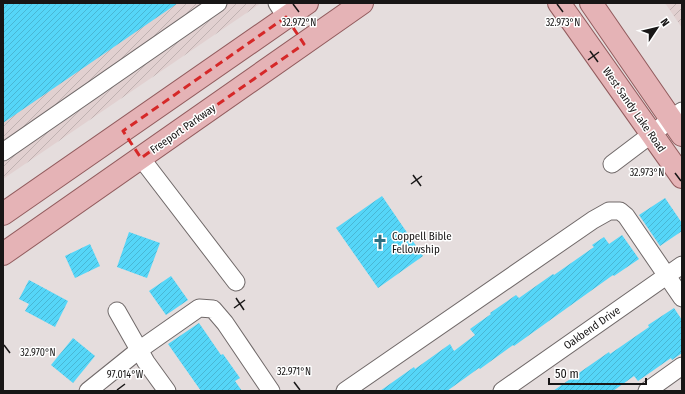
<svg xmlns="http://www.w3.org/2000/svg" width="685" height="394" viewBox="0 0 685 394" font-family="'Fira Sans Condensed',sans-serif">
	<defs>
		<pattern id="industrial-furrows" width="10" height="10" patternUnits="userSpaceOnUse"><rect width="10" height="10" fill="#e1d0d0"/><path d="M-1 1l2-2M0 10L10 0M9 11l2-2" fill="none" stroke="#c0b2b2"/></pattern>
		<pattern id="building-hatch" width="6" height="6" patternUnits="userSpaceOnUse"><rect width="6" height="6" fill="#55d6f8"/><path d="M-1 1l2-2M0 6l6-6M5 7l2-2" fill="none" stroke="#49b7d4"/></pattern>
	</defs>
	<rect width="100%" height="100%" fill="#e5dddd"/>
	<g fill="url(#industrial-furrows)">
		<path d="M3,3H261L3,179Z"/>
		<path d="M665,3H682V28Z"/>
	</g>
	<g fill="url(#building-hatch)">
		<path d="M3,3H178L3,123Z"/>
		<path d="M382,196L423,256L378,288L336,228Z"/>
		<path d="M665,198L682,223V231L660,246L639,215Z"/>
		<path d="M129,232L160,243L147,278L117,267Z"/>
		<path d="M622,235L639,259L614,276L613,275L514,346L513,345L480,369L479,368L447,391H380L414,367L415,369L450,344L454,351L475,335L470,329L491,314L490,313L516,295L519,298L553,274L554,275L594,247L592,245L604,237L609,244Z"/>
		<path d="M90,244L100,266L75,278L65,256Z"/>
		<path d="M171,276L188,300L166,315L149,291Z"/>
		<path d="M29,280L68,301L55,327L25,311L29,304L19,299Z"/>
		<path d="M674,308L682,320V353L672,360L671,358L638,381L634,376L613,391H553L609,352L610,354L649,327L648,325Z"/>
		<path d="M199,323L221,355L223,354L240,378L235,381L242,391H201L168,344Z"/>
		<path d="M73,338L95,356L73,383L51,365Z"/>
	</g>
	<g fill="none" stroke-linecap="round" stroke-linejoin="round">
		<defs>
			<g id="minor">
				<path d="M277,3L286,17"/>
				<path d="M3,152L218,3"/>
				<path d="M141,158L236,282"/>
				<path d="M612,164L682,111"/>
				<path d="M117,311L146,362L167,391"/>
				<path d="M88,391L139,350L199,308L213,309L225,323L271,391"/>
				<path d="M345,391L593,220L609,211H620L626,216L682,298"/>
				<path d="M502,391L682,265"/>
				<path d="M647,391L682,366"/>
			</g>
			<g id="major">
				<path d="M559,3L682,177"/>
				<path d="M591,3L682,135"/>
				<path d="M3,214L307,3"/>
				<path d="M3,254L362,3"/>
			</g>
		</defs>
		<use href="#minor" stroke="#706969" stroke-width="19"/>
		<use href="#major" stroke="#925c5e" stroke-width="24"/>
		<use href="#minor" stroke="#fff" stroke-width="17"/>
		<use href="#major" stroke="#e5b3b6" stroke-width="22"/>
	</g>
	<path fill="none" stroke="#d62828" stroke-width="3" stroke-dasharray="8 5" stroke-linejoin="round" d="M286,17L304,44L141,158L123,131Z"/>
	<path fill="none" stroke="#181616" stroke-width="1.5" d="M293,4L299,12M557,4L563,12M590,51L598,62M588,60L599,52M675,173L681,181M413,175L421,186M411,184L422,176M236,298L244,310M234,308L245,300M4,345L10,353M294,382L300,390M117,390L125,384"/>
	<defs>
		<symbol id="church-bare" viewBox="-9 -9 18 18"><path d="M-1.2-6h2.4v3.5h3.3v2.4h-3.3V6h-2.4V-.1h-3.3v-2.4h3.3Z" fill="#2c6f81" stroke="#fff" stroke-width="2.5" paint-order="stroke"/></symbol>
	</defs>
	<g fill-rule="evenodd">
		<use href="#church-bare" x="369" y="231" width="22" height="22"/>
	</g>
	<g text-anchor="middle" dominant-baseline="central" stroke-width="3" stroke-linejoin="round" paint-order="stroke">
		<g font-size="11" fill="#181616" stroke="#fff">
			<text transform="translate(634 110) rotate(55)">West Sandy Lake Road</text>
			<text transform="translate(183 129) rotate(-35)">Freeport Parkway</text>
			<text transform="translate(592 328) rotate(-35)">Oakbend Drive</text>
		</g>
		<g font-size="11" fill="#181616" stroke="#fff" text-anchor="start">
			<text x="392" y="236">Coppell Bible<tspan x="392" dy="13">Fellowship</tspan></text>
		</g>
	</g>
	<g font-size="10" text-anchor="middle" fill="#181616" stroke="#fff" stroke-width="3" stroke-linejoin="round" paint-order="stroke">
		<text x="299" y="26">32.972°N</text>
		<text x="563" y="26">32.973°N</text>
		<text x="647" y="176">32.973°N</text>
		<text x="38" y="356">32.970°N</text>
		<text x="294" y="375">32.971°N</text>
		<text x="125" y="378">97.014°W</text>
	</g>
	<rect width="685" height="394" fill="none" stroke="#181616" stroke-width="8"/>
	<g transform="translate(657 28) rotate(55)" stroke="#ffffff" stroke-width="3" paint-order="stroke">
	<path d="M0-3L7 15L0 10L-7 15Z" fill="#181616"/>
	<text y="-6" font-size="11" font-weight="bold" text-anchor="middle" fill="#181616">N</text>
	</g>
	<path d="M549 378v6h97v-6" fill="none" stroke="#181616" stroke-width="2"/>
	<text x="555" y="378" font-size="12" fill="#181616" stroke="#ffffff" stroke-width="3" paint-order="stroke">50 m</text>
</svg>
